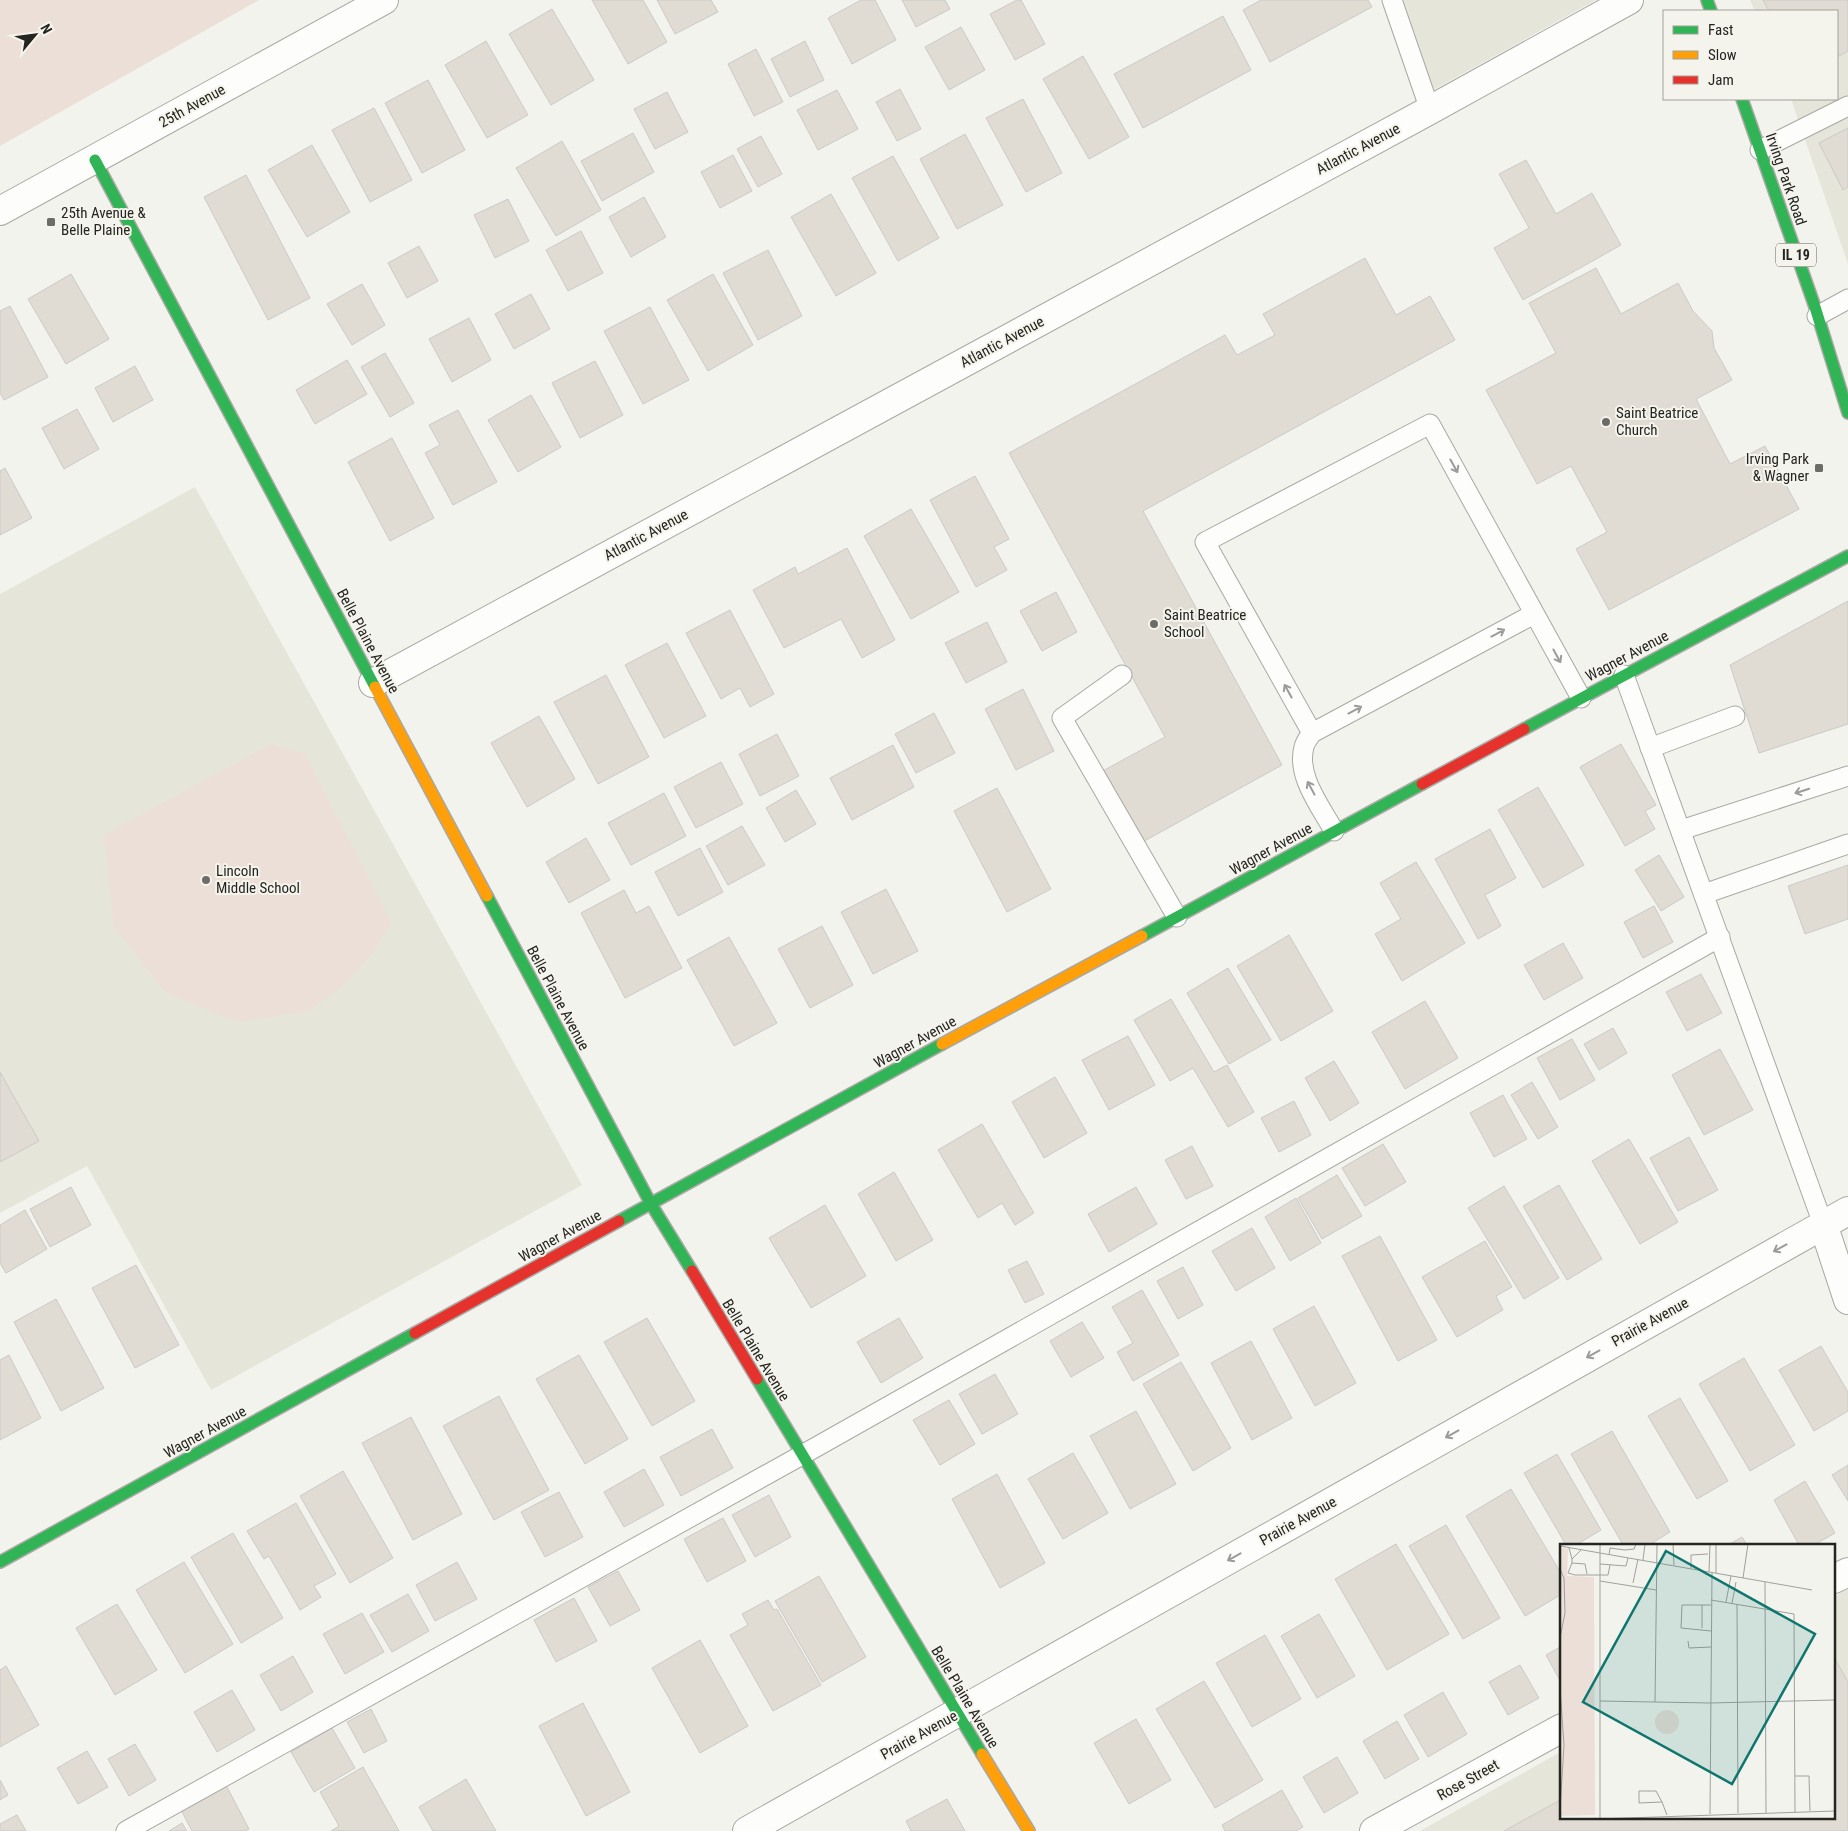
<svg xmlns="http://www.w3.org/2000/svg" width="1848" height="1831" viewBox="0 0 1848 1831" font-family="'Roboto Condensed',sans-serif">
	<rect width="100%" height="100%" fill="#f3f3ee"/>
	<g fill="#e6e5da">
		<path d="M1402,0H1596L1433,90Z"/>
		<path d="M1750,0H1848V264L1791,99H1837V11H1755Z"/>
		<path d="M195,487L582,1185L211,1390L87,1166L0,1213V594Z"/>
		<path d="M1848,1589V1831H1420L1562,1751V1817H1834V1597Z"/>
	</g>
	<g fill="#ebdfd7">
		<path d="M0,0H259L0,146Z"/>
		<path d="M271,744L305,754L391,922L374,951L348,981L309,1011L237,1022L165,992L114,926L104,835Z"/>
	</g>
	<g fill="#e0dbd3" stroke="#cbcac7">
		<path d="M592,0H643L667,42L628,64Z"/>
		<path d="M657,0H711L718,12L675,34Z"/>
		<path d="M861,0H875L896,40L852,64L828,18Z"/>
		<path d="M902,0H945L950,9L916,27Z"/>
		<path d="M1017,0H1021L1045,44L1015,60L990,14Z"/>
		<path d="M1261,0H1368L1372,7L1270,62L1243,10Z"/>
		<path d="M1763,0H1848V51L1837,57V11H1769Z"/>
		<path d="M552,9L594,80L551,105L509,34Z"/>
		<path d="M1223,16L1251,70L1143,128L1114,74Z"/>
		<path d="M961,27L985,70L949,90L925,47Z"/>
		<path d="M486,41L528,115L487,138L445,65Z"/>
		<path d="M805,41L824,80L790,97L771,59Z"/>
		<path d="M756,49L783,102L754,116L728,64Z"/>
		<path d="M1083,56L1129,137L1089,159L1043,79Z"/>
		<path d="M428,80L465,150L422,173L385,103Z"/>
		<path d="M900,89L921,129L897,141L876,102Z"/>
		<path d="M837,90L858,129L818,150L797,110Z"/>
		<path d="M667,92L688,132L655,149L634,109Z"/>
		<path d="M1023,99L1062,173L1026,192L986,118Z"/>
		<path d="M374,108L412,180L370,202L332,130Z"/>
		<path d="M1848,128V187L1843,190L1819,143Z"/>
		<path d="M633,133L654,172L602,201L581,161Z"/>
		<path d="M965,134L1003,205L957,229L920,159Z"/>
		<path d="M761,136L782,174L758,187L737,149Z"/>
		<path d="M562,141L601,210L556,236L516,168Z"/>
		<path d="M312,145L350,212L307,237L268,170Z"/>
		<path d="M733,155L752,191L720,208L701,172Z"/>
		<path d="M893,156L939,238L898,261L852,178Z"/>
		<path d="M1526,160L1556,214L1592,193L1621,245L1523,300L1494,248L1529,228L1499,174Z"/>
		<path d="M246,175L310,298L268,320L204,197Z"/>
		<path d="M831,194L876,273L836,296L791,217Z"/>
		<path d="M644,197L666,237L631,257L609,217Z"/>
		<path d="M508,199L529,241L495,258L474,215Z"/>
		<path d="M581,231L603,273L568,291L546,250Z"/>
		<path d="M419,246L438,281L407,298L388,263Z"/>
		<path d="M768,250L802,316L758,340L723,273Z"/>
		<path d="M1365,258L1396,315L1430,296L1455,340L1143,511L1282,765L1139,844L1099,773L1165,737L1009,453L1225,335L1237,355L1275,335L1263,314Z"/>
		<path d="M1596,268L1621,314L1678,283L1693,311L1712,331L1714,348L1732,380L1696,399L1730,464L1765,446L1799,509L1609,610L1576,549L1607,532L1571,466L1537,484L1486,390L1556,353L1529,303Z"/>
		<path d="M71,274L109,339L66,364L28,299Z"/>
		<path d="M713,274L753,345L708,371L667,300Z"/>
		<path d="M362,284L385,325L352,345L327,304Z"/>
		<path d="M531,294L550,329L514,349L495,314Z"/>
		<path d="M10,306L48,377L4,400L0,393V311Z"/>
		<path d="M650,307L689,380L643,404L604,331Z"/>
		<path d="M469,318L491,360L452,382L429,339Z"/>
		<path d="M385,353L414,403L390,417L361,367Z"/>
		<path d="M347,360L367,394L315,424L296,390Z"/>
		<path d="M595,361L623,415L580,438L552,383Z"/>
		<path d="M135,366L153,400L113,422L95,388Z"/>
		<path d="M531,395L561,447L518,472L488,420Z"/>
		<path d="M77,409L99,449L64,469L42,428Z"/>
		<path d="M458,410L497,482L453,505L425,453L440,445L429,425Z"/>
		<path d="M392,438L434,518L390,541L348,462Z"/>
		<path d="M5,468L32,518L0,535V471Z"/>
		<path d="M975,476L1009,539L994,547L1007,570L976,587L930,500Z"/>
		<path d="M911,509L959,592L911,619L864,536Z"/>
		<path d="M847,548L895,640L862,658L841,619L784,648L753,590L795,567L798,574Z"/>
		<path d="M1056,592L1077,632L1042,651L1020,611Z"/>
		<path d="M1848,601V724L1759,753L1730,665Z"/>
		<path d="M730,610L774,694L750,707L740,688L721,699L686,633Z"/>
		<path d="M987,622L1007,662L966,683L945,643Z"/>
		<path d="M667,643L706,716L664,738L625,665Z"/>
		<path d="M606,675L649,757L598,784L554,702Z"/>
		<path d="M1023,689L1054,751L1016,770L985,709Z"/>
		<path d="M934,713L955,753L916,773L895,734Z"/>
		<path d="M539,716L575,779L527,807L491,743Z"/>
		<path d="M777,734L799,776L760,796L739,754Z"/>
		<path d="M1621,744L1656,805L1645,811L1655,829L1625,846L1580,767Z"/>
		<path d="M893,745L914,787L852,820L830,778Z"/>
		<path d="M721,762L743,804L696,828L674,787Z"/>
		<path d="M1538,787L1584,865L1543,888L1498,810Z"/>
		<path d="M997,788L1051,889L1007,912L954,811Z"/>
		<path d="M796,790L816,824L785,842L766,808Z"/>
		<path d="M664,793L686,836L631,865L608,823Z"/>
		<path d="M742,826L765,865L728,885L706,846Z"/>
		<path d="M1490,829L1516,878L1485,895L1501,926L1478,939L1435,859Z"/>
		<path d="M586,838L610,880L569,903L546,862Z"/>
		<path d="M700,848L723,892L678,916L655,872Z"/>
		<path d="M1659,855L1684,897L1661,911L1635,870Z"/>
		<path d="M1416,862L1465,943L1402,981L1375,934L1401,919L1380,883Z"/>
		<path d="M1848,865V919L1805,934L1788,886Z"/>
		<path d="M886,889L918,951L873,974L841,912Z"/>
		<path d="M624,890L636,913L649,906L682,968L625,998L581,913Z"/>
		<path d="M1654,906L1673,942L1643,958L1624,922Z"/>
		<path d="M822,926L853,985L810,1008L778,949Z"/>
		<path d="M1289,935L1333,1011L1281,1041L1237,966Z"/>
		<path d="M729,937L777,1023L734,1046L687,960Z"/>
		<path d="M1563,943L1583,978L1544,1000L1524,965Z"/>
		<path d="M1228,968L1271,1040L1229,1064L1187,993Z"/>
		<path d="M1701,974L1722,1013L1687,1031L1666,992Z"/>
		<path d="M1171,999L1214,1072L1227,1065L1254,1112L1228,1127L1193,1068L1170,1081L1134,1020Z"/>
		<path d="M1425,1001L1458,1058L1405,1089L1372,1032Z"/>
		<path d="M1613,1028L1627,1053L1599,1070L1584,1044Z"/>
		<path d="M1128,1036L1155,1085L1109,1110L1082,1060Z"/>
		<path d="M1572,1039L1595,1080L1560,1100L1537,1058Z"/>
		<path d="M1720,1049L1753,1110L1704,1135L1672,1075Z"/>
		<path d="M1334,1061L1359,1103L1330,1121L1305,1078Z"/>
		<path d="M0,1072L39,1141L0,1162Z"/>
		<path d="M1055,1077L1087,1133L1044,1158L1012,1102Z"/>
		<path d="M1532,1082L1558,1127L1538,1139L1511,1095Z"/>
		<path d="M1503,1095L1527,1139L1494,1157L1470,1113Z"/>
		<path d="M1294,1101L1311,1135L1279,1152L1261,1118Z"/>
		<path d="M982,1124L1034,1213L1015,1225L1002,1203L978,1218L938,1150Z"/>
		<path d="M1689,1137L1718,1190L1678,1211L1650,1158Z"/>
		<path d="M1629,1139L1678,1222L1640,1244L1592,1161Z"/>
		<path d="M1383,1144L1406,1182L1365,1206L1342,1168Z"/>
		<path d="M1192,1146L1213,1186L1186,1199L1165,1160Z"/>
		<path d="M894,1172L933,1240L896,1261L858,1194Z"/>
		<path d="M1337,1175L1362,1216L1322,1239L1298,1198Z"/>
		<path d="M1559,1185L1602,1259L1567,1280L1523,1206Z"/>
		<path d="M1504,1186L1559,1278L1524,1299L1468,1208Z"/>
		<path d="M71,1187L91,1225L50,1247L30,1209Z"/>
		<path d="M1136,1187L1157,1224L1109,1252L1088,1214Z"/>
		<path d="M1296,1198L1321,1243L1290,1261L1265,1217Z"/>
		<path d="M825,1205L866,1276L811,1308L769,1238Z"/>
		<path d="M25,1210L47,1249L6,1273L0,1263V1225Z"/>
		<path d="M1252,1228L1275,1268L1236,1291L1212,1251Z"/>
		<path d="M1380,1236L1437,1340L1398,1361L1342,1256Z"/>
		<path d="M1485,1241L1512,1287L1496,1296L1503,1310L1457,1337L1422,1277Z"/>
		<path d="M1027,1261L1044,1294L1025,1303L1008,1270Z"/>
		<path d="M136,1265L179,1345L135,1368L92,1288Z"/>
		<path d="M1183,1267L1203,1305L1178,1319L1157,1281Z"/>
		<path d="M1142,1290L1179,1355L1133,1381L1117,1352L1133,1343L1112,1307Z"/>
		<path d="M56,1299L104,1388L61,1411L14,1322Z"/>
		<path d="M1314,1306L1356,1383L1315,1406L1273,1329Z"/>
		<path d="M647,1318L695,1401L652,1426L604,1342Z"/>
		<path d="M899,1318L923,1358L881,1383L857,1342Z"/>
		<path d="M1082,1322L1104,1358L1071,1377L1050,1341Z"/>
		<path d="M1251,1341L1292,1418L1252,1440L1211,1363Z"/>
		<path d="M1821,1346L1848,1392V1411L1814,1431L1779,1370Z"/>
		<path d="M9,1355L41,1418L0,1440V1360Z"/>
		<path d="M579,1355L628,1439L585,1464L536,1379Z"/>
		<path d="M1744,1358L1795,1445L1750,1471L1699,1384Z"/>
		<path d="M1181,1362L1231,1448L1193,1471L1143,1384Z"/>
		<path d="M995,1374L1018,1414L982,1434L959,1394Z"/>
		<path d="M499,1396L549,1490L494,1520L443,1426Z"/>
		<path d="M1680,1398L1728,1481L1697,1499L1648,1416Z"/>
		<path d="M949,1400L975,1444L940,1465L913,1420Z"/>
		<path d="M1136,1411L1176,1484L1130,1509L1090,1436Z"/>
		<path d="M411,1417L462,1514L413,1540L362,1443Z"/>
		<path d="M712,1429L733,1468L681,1496L660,1457Z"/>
		<path d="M1612,1431L1670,1532L1649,1545H1623L1571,1454Z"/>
		<path d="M1073,1453L1108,1513L1063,1539L1028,1479Z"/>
		<path d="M1557,1454L1601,1530L1576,1545H1566L1524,1473Z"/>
		<path d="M1848,1465V1501L1832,1475Z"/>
		<path d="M644,1469L664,1505L624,1527L604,1492Z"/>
		<path d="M343,1471L393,1558L350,1583L300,1496Z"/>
		<path d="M997,1474L1045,1563L1000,1588L952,1499Z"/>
		<path d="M1805,1481L1835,1533L1814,1545H1799L1774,1500Z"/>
		<path d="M1511,1489L1562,1575V1594L1525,1616L1466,1516Z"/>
		<path d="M559,1492L583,1537L545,1557L521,1512Z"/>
		<path d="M769,1495L791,1537L755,1557L732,1515Z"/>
		<path d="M296,1503L336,1574L314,1586L321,1597L300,1610L269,1556L264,1559L247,1531Z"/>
		<path d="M723,1518L746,1561L707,1582L684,1539Z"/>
		<path d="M1446,1525L1500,1618L1463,1639L1409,1546Z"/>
		<path d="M233,1533L283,1618L241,1643L191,1557Z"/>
		<path d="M1742,1537L1747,1545H1728Z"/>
		<path d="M1396,1544L1449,1634L1387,1670L1335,1579Z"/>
		<path d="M184,1562L233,1644L185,1673L136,1590Z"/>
		<path d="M457,1562L477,1599L435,1621L416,1585Z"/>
		<path d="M618,1571L640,1610L610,1626L588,1587Z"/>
		<path d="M819,1576L866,1657L822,1682L775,1601Z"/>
		<path d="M408,1594L429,1631L392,1652L370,1615Z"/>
		<path d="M574,1598L597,1641L556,1662L534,1620Z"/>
		<path d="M768,1600L774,1610L777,1609L821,1685L773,1711L730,1635L748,1625L742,1614Z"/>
		<path d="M117,1604L157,1670L115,1695L76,1628Z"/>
		<path d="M362,1613L384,1652L345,1674L323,1634Z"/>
		<path d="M1319,1614L1355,1676L1317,1698L1281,1636Z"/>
		<path d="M1265,1635L1301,1699L1252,1727L1216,1663Z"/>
		<path d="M700,1640L748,1726L700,1753L652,1668Z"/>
		<path d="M1562,1646V1684L1546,1655Z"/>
		<path d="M293,1656L313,1692L281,1711L260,1675Z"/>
		<path d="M1834,1657L1848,1682V1831H1504L1562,1799V1817H1834Z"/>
		<path d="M1520,1665L1539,1698L1508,1715L1489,1682Z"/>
		<path d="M6,1666L39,1725L0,1747V1670Z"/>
		<path d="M1204,1681L1263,1780L1215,1808L1156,1709Z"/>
		<path d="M232,1690L255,1730L217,1752L194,1712Z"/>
		<path d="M1443,1692L1467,1734L1428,1757L1404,1715Z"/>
		<path d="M583,1703L630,1792L586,1816L539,1726Z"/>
		<path d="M371,1709L387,1741L364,1753L347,1722Z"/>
		<path d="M1136,1719L1171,1780L1129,1804L1094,1743Z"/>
		<path d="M1397,1721L1419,1759L1385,1779L1363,1741Z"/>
		<path d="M332,1728L355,1768L314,1792L291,1752Z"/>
		<path d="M135,1744L156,1780L129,1796L108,1759Z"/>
		<path d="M87,1751L108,1787L78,1804L57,1768Z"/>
		<path d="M1337,1757L1358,1793L1324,1813L1303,1777Z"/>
		<path d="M363,1767L399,1831H331L339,1826L320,1792Z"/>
		<path d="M466,1779L496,1831H433L419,1807Z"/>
		<path d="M0,1780L8,1795L0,1800Z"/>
		<path d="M226,1785L249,1829L245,1831H192L180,1808Z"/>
		<path d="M1282,1790L1303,1827L1296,1831H1225L1222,1825Z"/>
		<path d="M947,1799L965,1831H911L906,1821Z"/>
		<path d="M17,1815L26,1831H0V1824Z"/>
		<path d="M182,1823L187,1831H169Z"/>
	</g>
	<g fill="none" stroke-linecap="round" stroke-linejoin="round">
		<defs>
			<g id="lane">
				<path d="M1392,0L1430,110"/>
				<path d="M1760,150L1848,106"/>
				<path d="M1817,316L1848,299"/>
				<path d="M1122,675L1062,718L1177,917"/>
				<path d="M1624,675L1823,1224"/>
				<path d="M1312,733L1205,542L1430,424L1581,698"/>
				<path d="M1650,748L1735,716"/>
				<path d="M1681,830L1848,776"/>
				<path d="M1334,831C1321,807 1296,776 1304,747C1305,742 1309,737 1312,733L1534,614"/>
				<path d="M1704,894L1848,844"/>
				<path d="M126,1831L802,1455L1720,937"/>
			</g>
			<g id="street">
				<path d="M0,211L384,0"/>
				<path d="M373,683L1430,110L1629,0"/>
				<path d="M1823,1224L1848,1300"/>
				<path d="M1834,1579L1848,1572"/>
				<path d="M747,1831L1848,1211"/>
				<path d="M1374,1831L1562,1728"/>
			</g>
			<g id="fast">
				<path d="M1707,0L1711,11"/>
				<path d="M1742,99L1815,307L1848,413"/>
				<path d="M95,160L375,687"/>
				<path d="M1524,729L1848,556"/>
				<path d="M487,896L651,1204L692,1271"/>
				<path d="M1142,936L1422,784"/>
				<path d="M619,1221L942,1044"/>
				<path d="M757,1379L982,1754"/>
				<path d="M0,1562L415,1333"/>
			</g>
			<g id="slow">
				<path d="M375,687L487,896"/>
				<path d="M942,1044L1142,936"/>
				<path d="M982,1754L1029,1831"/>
			</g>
			<g id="jam">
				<path d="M1422,784L1524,729"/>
				<path d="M692,1271L757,1379"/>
				<path d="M415,1333L619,1221"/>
			</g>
		</defs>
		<use href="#lane" stroke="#a8a8a4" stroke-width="21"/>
		<use href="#street" stroke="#a8a8a4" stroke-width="30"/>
		<use href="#fast" stroke="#a8a8a4" stroke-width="14"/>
		<use href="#slow" stroke="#a8a8a4" stroke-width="14"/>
		<use href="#jam" stroke="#a8a8a4" stroke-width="14"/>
		<use href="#lane" stroke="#fdfdfc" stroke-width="19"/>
		<use href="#street" stroke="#fdfdfc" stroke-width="28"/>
		<use href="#fast" stroke="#30b455" stroke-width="11"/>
		<use href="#slow" stroke="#ff9f0a" stroke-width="11"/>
		<use href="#jam" stroke="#e5322d" stroke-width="11"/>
	</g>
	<defs><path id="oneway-shaft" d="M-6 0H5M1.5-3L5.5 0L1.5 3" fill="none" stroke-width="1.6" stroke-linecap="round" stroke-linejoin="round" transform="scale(1.25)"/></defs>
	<g stroke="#9b9b99">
		<use href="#oneway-shaft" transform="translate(1454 466) rotate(61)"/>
		<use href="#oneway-shaft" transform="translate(1498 633) rotate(-28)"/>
		<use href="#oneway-shaft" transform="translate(1557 656) rotate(61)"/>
		<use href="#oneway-shaft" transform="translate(1288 691) rotate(-119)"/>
		<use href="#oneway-shaft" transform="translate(1355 710) rotate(-28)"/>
		<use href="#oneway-shaft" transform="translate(1311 788) rotate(-118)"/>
		<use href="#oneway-shaft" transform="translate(1802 791) rotate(162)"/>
		<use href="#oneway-shaft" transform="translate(1780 1248) rotate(151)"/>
		<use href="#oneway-shaft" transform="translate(1593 1354) rotate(151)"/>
		<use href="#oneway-shaft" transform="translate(1452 1434) rotate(151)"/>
		<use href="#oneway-shaft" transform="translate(1234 1557) rotate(151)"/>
	</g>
	<g fill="#6c6c69" stroke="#f5f4ec" stroke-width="2">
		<rect x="46" y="217" width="10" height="10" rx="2.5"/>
		<circle cx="1606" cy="422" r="5"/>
		<rect x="1814" y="463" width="10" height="10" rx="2.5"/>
		<circle cx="1154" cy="624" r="5"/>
		<circle cx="206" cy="880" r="5"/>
	</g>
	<g text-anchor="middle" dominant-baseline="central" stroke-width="4" stroke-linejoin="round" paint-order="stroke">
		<rect fill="#f5f4ec" stroke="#63625e" stroke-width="1" x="1776" y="243.5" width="40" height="23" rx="4"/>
		<g font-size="14" font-weight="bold" fill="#242421">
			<text x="1796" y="255">IL 19</text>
		</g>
		<g font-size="15" fill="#242421" stroke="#f5f4ec">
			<text transform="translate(192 106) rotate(-29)">25th Avenue</text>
			<text transform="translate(1358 149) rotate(-28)">Atlantic Avenue</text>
			<text transform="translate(1786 179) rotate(71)">Irving Park Road</text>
			<text transform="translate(1002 342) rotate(-28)">Atlantic Avenue</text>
			<text transform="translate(646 535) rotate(-28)">Atlantic Avenue</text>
			<text transform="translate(368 641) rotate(62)">Belle Plaine Avenue</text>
			<text transform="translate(1627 656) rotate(-28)">Wagner Avenue</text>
			<text transform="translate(1271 849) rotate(-29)">Wagner Avenue</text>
			<text transform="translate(558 998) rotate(62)">Belle Plaine Avenue</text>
			<text transform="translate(915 1042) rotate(-29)">Wagner Avenue</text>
			<text transform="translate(560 1236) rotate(-29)">Wagner Avenue</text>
			<text transform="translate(1650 1322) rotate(-29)">Prairie Avenue</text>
			<text transform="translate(756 1350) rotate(59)">Belle Plaine Avenue</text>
			<text transform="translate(205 1432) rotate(-29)">Wagner Avenue</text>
			<text transform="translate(1298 1521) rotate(-29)">Prairie Avenue</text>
			<text transform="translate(965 1697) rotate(59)">Belle Plaine Avenue</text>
			<text transform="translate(919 1735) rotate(-29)">Prairie Avenue</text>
			<text transform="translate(1468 1780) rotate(-29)">Rose Street</text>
		</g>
		<g font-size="15" fill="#242421" stroke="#f5f4ec" text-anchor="start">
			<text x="61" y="213">25th Avenue &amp;<tspan x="61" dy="17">Belle Plaine</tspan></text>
			<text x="1616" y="413">Saint Beatrice<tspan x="1616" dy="17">Church</tspan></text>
			<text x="1809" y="459" text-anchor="end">Irving Park<tspan x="1809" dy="17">&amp; Wagner</tspan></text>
			<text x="1164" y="615">Saint Beatrice<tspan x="1164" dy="17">School</tspan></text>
			<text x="216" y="871">Lincoln<tspan x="216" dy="17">Middle School</tspan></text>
		</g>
	</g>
	<g transform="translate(1560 1544)">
		<rect width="275" height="275" fill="#f3f3ee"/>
		<path d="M0,3L8,5L7,32L34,33L35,271L0,272ZM95 178a12 12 0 1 1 24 0a12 12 0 1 1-24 0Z" fill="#ebdfd7"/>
		<path fill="none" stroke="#a0a09c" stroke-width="1" d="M113,0L114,21M0,2L252,46M9,4L12,15L21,6M49,11L50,4L65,6L74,5L76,0M12,15V19L25,20L27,30M83,16L85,0M12,19L8,29L15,31H48L50,21M40,20L66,22L68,14M131,24V11L148,10M0,25L4,34L5,69L0,94M149,28L150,0M156,29V0M183,34L188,0M40,37L96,46M205,38L206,269M73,39L78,15M151,56L234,70L235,268M166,58L171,32M172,59L176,38M177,60L178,269M142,84V61M151,87L121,84L122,61H151M128,97L129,104L151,103M0,144L4,201L0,266M40,157L150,159L274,156M95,158L97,0M235,232H249L250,267M102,258L79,259V247H96L102,258L107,271M150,270L152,28M37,275L275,267M40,275V0"/>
		<path fill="#0f766e" fill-opacity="0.15" stroke="#0f766e" stroke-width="2.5" d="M106,7L255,90L172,240L23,158Z"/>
		<rect width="275" height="275" fill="none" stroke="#242421" stroke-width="2.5"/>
	</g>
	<rect x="1663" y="10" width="175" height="90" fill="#f5f4ec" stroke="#a1a19b"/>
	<rect x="1673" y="26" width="25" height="8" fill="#30b455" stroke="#a1a19b"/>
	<text x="1708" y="35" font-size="15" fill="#242421">Fast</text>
	<rect x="1673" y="51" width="25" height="8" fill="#ff9f0a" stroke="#a1a19b"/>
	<text x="1708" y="60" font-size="15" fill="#242421">Slow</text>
	<rect x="1673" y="76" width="25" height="8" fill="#e5322d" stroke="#a1a19b"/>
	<text x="1708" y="85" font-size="15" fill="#242421">Jam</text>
	<g transform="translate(35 35) rotate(61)" stroke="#f5f4ec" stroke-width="4" paint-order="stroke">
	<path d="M0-4L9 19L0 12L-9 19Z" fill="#242421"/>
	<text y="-8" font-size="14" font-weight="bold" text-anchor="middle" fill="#242421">N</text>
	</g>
</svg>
